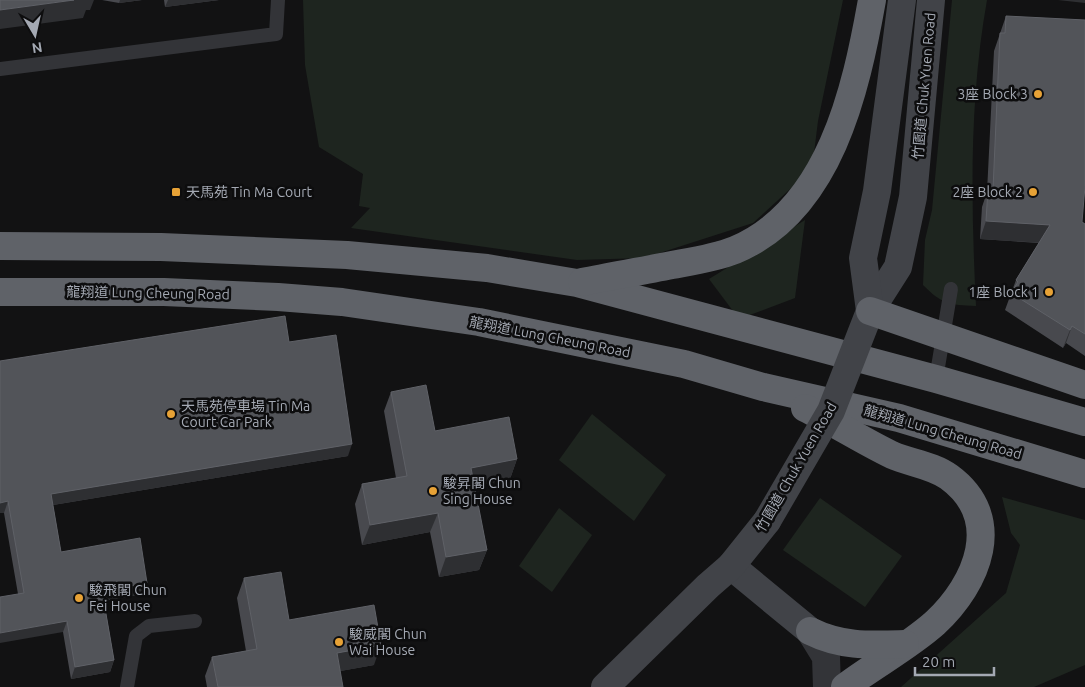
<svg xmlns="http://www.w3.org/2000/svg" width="1085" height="687" viewBox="0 0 1085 687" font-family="Ubuntu,'Noto Sans TC',sans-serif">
	<rect width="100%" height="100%" fill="#121213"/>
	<g fill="#1e251f">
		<path d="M303,0H843L818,121L812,169L753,223L644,258L577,260L351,228L370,208L359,206L363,174L319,147L305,65Z"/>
		<path d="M952,0H987C969,101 971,205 976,306C949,305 942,304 923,285L925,240L932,210Z"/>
		<path d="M805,220L795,298L739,319L709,279Z"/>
		<path d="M592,414L666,475L634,521L559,460Z"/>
		<path d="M1002,497L1085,520V665L1034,687H901L1006,593L1020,545L1011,533Z"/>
		<path d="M820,498L902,556L865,607L783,550Z"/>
		<path d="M559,508L592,535L552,592L519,566Z"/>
	</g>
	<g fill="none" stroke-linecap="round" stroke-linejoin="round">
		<g stroke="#333438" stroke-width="14">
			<path d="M0,69L276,34L278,0"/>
			<path d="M936,379L951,289"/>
			<path d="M127,687L136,636L149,626L195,621"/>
		</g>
		<path stroke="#333438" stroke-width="28" d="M810,631L826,657L827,687"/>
		<g stroke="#414348" stroke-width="28">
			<path d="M870,311L898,267L913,197L931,0"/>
			<path d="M870,311L863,258L877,191L902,0"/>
			<path d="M731,566L810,631"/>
			<path d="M605,687L708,586L731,566L767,521"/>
		</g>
		<g stroke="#5f6268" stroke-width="28">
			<path d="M0,246L161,247L347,255L487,268L577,283L936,379L1085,422"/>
			<path d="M582,282C612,276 642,271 672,265C694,261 715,258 735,250C830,210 856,90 872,0"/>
			<path d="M0,292H164L278,297L342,302L479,322L684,364L763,387L899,418L1085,474"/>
			<path d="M805,408C835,423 863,441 892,455C910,463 933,465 949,477C1005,518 978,583 935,623C908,647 874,665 845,687"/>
			<path d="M810,631C842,647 871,645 905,644"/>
		</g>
		<path stroke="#414348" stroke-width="28" d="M767,521L831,411L870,311"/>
		<path stroke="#5f6268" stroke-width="28" d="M870,311L1085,385"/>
	</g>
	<g fill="#48494e">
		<path d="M102,0H142L119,3Z"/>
		<path d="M164,0H219L165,7Z"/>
		<path d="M1006,16L1082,222L1085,224V356L1066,343L1063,348L1005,310L1016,280L1039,243L980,239L982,207L987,192L994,51Z"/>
		<path d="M289,342L348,456L53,505L61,552L147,583L143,594L104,601L114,660L110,672L71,679L63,632L18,594L4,513L0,361Z"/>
		<path d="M391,392L435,431L517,459L510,479L474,486L487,550L479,570L439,577L430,532L362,545L355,504L362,484L396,478L384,411Z"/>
		<path d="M244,578L289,620L374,665L340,671L343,687H207L205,676L212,657L246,651L237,598Z"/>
	</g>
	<g fill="#2e2f32">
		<path d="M74,0H94L90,10H86L83,18L0,29V10Z"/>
		<path d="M120,0H142L119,3Z"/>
		<path d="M168,0H219L165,7Z"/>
		<path d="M1058,0H1085V3Z"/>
		<path d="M986,221L1050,225L1044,243L980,239Z"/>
		<path d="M1072,326L1066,343L1063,348L1070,330Z"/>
		<path d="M352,444L348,456L47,506L51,494Z"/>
		<path d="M517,459L510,479L464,488L471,468Z"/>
		<path d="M8,501L4,513H0V503Z"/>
		<path d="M438,513L430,532L362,545L370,525Z"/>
		<path d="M487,550L479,570L439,577L446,557Z"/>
		<path d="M147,583L143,594L98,602L102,591Z"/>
		<path d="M67,621L63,632L0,643V633Z"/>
		<path d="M381,645L374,665L330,673L337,653Z"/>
		<path d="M114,660L110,672L71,679L75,667Z"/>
	</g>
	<g fill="#525459" stroke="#5f6167">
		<path d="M0,0H74L0,10Z"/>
		<path d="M1006,16L1085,20V186L1082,222L1085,224V334L1072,326L1070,330L1011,293L1018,282L1016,280L1050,225L986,221L988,189H993L1000,33H1005Z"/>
		<path d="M285,316L289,342L336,335L352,444L51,494L61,552L140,538L147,583L102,591L114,660L75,667L67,621L0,633V597L24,593L8,501L0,503V361Z"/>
		<path d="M426,385L435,431L509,417L517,459L471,468L487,550L446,557L438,513L370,525L362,484L407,476L391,392Z"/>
		<path d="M281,572L289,620L374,605L381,645L337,653L343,687H218L212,657L257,649L244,578Z"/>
	</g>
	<g fill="#e7a236" stroke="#0d0d0e" stroke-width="2">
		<circle cx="1038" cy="94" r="5"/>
		<rect x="171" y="187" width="10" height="10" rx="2.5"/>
		<circle cx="1033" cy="192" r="5"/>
		<circle cx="1049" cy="292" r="5"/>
		<circle cx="171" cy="414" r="5"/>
		<circle cx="433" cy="491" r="5"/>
		<circle cx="79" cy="598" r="5"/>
		<circle cx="339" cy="642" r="5"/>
	</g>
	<g text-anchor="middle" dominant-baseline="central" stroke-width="5" stroke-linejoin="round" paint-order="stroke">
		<g font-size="14" fill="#a4a9b3" stroke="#0d0d0e">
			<text transform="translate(924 86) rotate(-85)">竹園道 Chuk Yuen Road</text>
			<text transform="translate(148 293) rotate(1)">龍翔道 Lung Cheung Road</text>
			<text transform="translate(550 337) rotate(11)">龍翔道 Lung Cheung Road</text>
			<text transform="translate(943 432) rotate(16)">龍翔道 Lung Cheung Road</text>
			<text transform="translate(796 467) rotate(-60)">竹園道 Chuk Yuen Road</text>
		</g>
		<g font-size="14" fill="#a4a9b3" stroke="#0d0d0e" text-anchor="start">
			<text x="1028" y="94" text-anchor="end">3座 Block 3</text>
			<text x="186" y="192">天馬苑 Tin Ma Court</text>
			<text x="1023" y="192" text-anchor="end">2座 Block 2</text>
			<text x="1039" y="292" text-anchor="end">1座 Block 1</text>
			<text x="181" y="406">天馬苑停車場 Tin Ma<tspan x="181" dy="16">Court Car Park</tspan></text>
			<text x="443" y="483">駿昇閣 Chun<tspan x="443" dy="16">Sing House</tspan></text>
			<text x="89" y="590">駿飛閣 Chun<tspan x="89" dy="16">Fei House</tspan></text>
			<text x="349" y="634">駿威閣 Chun<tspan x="349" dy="16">Wai House</tspan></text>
		</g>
	</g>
	<g transform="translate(35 35) rotate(171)" stroke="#0d0d0e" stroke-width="4" paint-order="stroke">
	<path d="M0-4L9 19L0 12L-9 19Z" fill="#a4a9b3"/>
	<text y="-8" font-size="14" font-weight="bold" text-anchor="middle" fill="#a4a9b3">N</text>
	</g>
	<path d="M915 667v8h79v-8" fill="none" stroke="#a4a9b3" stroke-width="2.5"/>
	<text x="922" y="667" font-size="15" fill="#a4a9b3" stroke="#0d0d0e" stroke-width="4" paint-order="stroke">20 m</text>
</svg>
